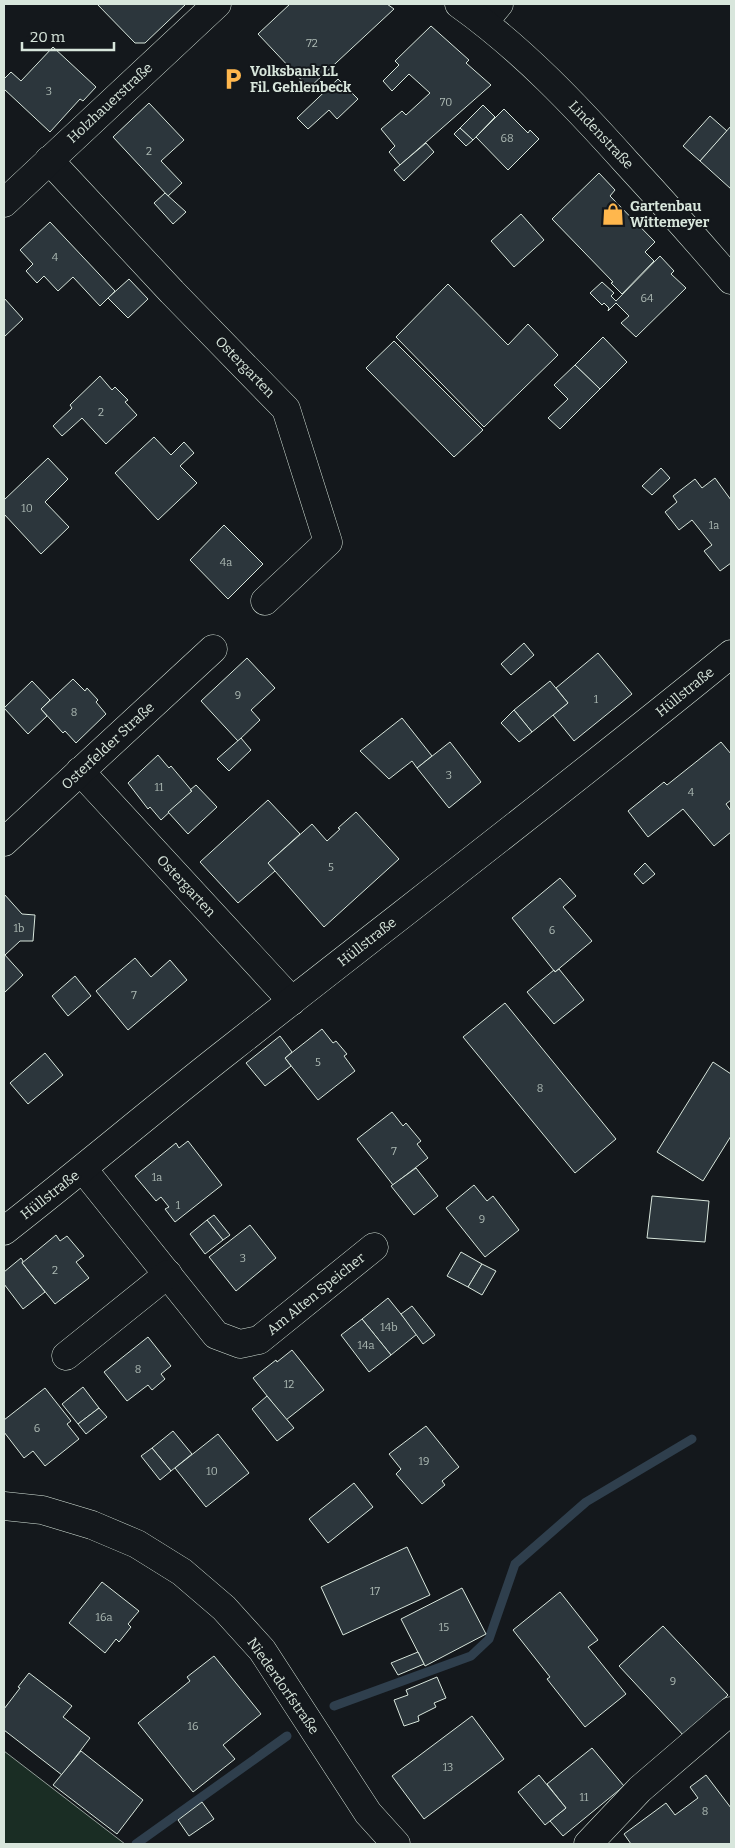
<svg xmlns="http://www.w3.org/2000/svg" width="735" height="1848" viewBox="0 0 735 1848" font-family="Bitter,serif">
	<rect width="100%" height="100%" fill="#14181c"/>
	<path fill="#1a2d24" stroke="#939e99" d="M4,1751L125,1844H4Z"/>
	<g fill="none" stroke-linecap="round" stroke-linejoin="round">
		<g stroke="#2f3f4d" stroke-width="9">
			<path d="M334,1706L471,1656L489,1639L515,1564L586,1502L692,1439"/>
			<path d="M136,1844L287,1736"/>
		</g>
	</g>
	<g fill="#2c363c" stroke="#d8e6dc">
		<path d="M97,4H186L145,43H135Z"/>
		<path d="M290,4H387L394,9L309,88L258,34Z"/>
		<path d="M431,26L469,60L466,63L491,85L400,165L389,152L395,146L381,129L402,111L406,115L430,93L409,74L392,91L383,81L399,65L395,61Z"/>
		<path d="M53,47L96,87L83,101L80,99L50,132L4,89V79L11,72L21,81Z"/>
		<path d="M338,79L358,99L337,119L329,110L308,129L297,118Z"/>
		<path d="M149,103L184,140L161,161L182,183L168,196L113,137Z"/>
		<path d="M483,105L495,117L473,140L460,128Z"/>
		<path d="M504,109L528,133L530,130L539,139L508,170L476,137Z"/>
		<path d="M710,116L727,131L700,161L683,146Z"/>
		<path d="M731,126V189L700,161Z"/>
		<path d="M460,128L473,140L466,146L454,134Z"/>
		<path d="M426,143L434,152L404,181L394,170Z"/>
		<path d="M599,173L615,190L610,196L655,242L645,252L654,261L622,294L611,283L613,282L552,219Z"/>
		<path d="M165,193L186,212L173,224L154,203Z"/>
		<path d="M521,214L544,240L514,267L491,241Z"/>
		<path d="M50,222L115,291L100,306L73,277L58,291L44,276L37,283L26,271L33,264L20,250Z"/>
		<path d="M660,256L674,271L671,274L686,288L636,337L621,323L629,316L616,303L608,311L609,308L604,303L602,305L590,293L602,282L614,293L611,296L616,301Z"/>
		<path d="M129,279L148,299L128,318L108,298Z"/>
		<path d="M448,284L508,345L528,324L558,355L484,427L396,337Z"/>
		<path d="M4,298L23,319L4,337Z"/>
		<path d="M603,337L627,362L600,389L575,365Z"/>
		<path d="M394,341L483,430L454,457L366,368Z"/>
		<path d="M575,365L600,389L560,429L548,418L568,399L554,385Z"/>
		<path d="M100,376L112,390L115,387L128,400L125,402L137,415L106,444L82,418L62,436L53,426L72,408L70,405Z"/>
		<path d="M154,437L171,455L184,442L194,453L180,466L197,483L158,520L115,473Z"/>
		<path d="M48,458L68,479L45,502L69,527L41,554L4,514V500Z"/>
		<path d="M661,468L670,478L652,495L642,486Z"/>
		<path d="M715,478L731,500V563L720,571L704,551L712,545L692,520L679,530L665,512L677,502L673,496L695,479L702,488Z"/>
		<path d="M224,525L263,564L228,599L190,560Z"/>
		<path d="M524,643L534,655L511,675L501,664Z"/>
		<path d="M598,653L632,694L574,741L553,715L568,703L556,688Z"/>
		<path d="M247,658L275,688L251,710L260,720L238,741L201,701Z"/>
		<path d="M73,679L85,691L87,688L98,700L96,702L106,714L76,743L65,731L63,733L41,709Z"/>
		<path d="M32,681L50,700L41,709L47,716L28,734L4,708Z"/>
		<path d="M550,681L568,703L532,732L514,710Z"/>
		<path d="M514,710L532,732L519,742L501,723Z"/>
		<path d="M402,718L432,756L417,768L412,761L389,779L360,751Z"/>
		<path d="M241,738L251,750L229,771L217,759Z"/>
		<path d="M450,742L481,782L449,808L417,768Z"/>
		<path d="M721,742L731,754V800L726,804L731,811V832L714,846L683,809L648,837L628,811L664,782L667,785Z"/>
		<path d="M158,755L169,768L171,766L192,791L161,820L150,807L148,809L128,783Z"/>
		<path d="M196,785L217,807L188,834L168,812L192,791L190,790Z"/>
		<path d="M268,800L300,834L268,863L275,871L238,903L200,862Z"/>
		<path d="M356,812L399,859L324,927L268,863L312,824L327,841L340,829L338,828Z"/>
		<path d="M645,863L655,874L643,884L634,874Z"/>
		<path d="M560,878L576,896L563,907L592,941L555,972L512,918Z"/>
		<path d="M4,894L22,914L35,915L33,941H20L5,955L4,954Z"/>
		<path d="M4,954L23,975L4,993Z"/>
		<path d="M135,958L151,977L170,960L187,980L128,1030L96,991Z"/>
		<path d="M559,969L584,1000L554,1024L527,992L554,970L555,972Z"/>
		<path d="M75,976L91,996L68,1016L52,996Z"/>
		<path d="M505,1003L616,1139L575,1173L463,1037Z"/>
		<path d="M322,1029L333,1043L336,1041L347,1054L344,1056L355,1071L318,1100L285,1058Z"/>
		<path d="M280,1036L292,1052L285,1058L291,1066L265,1086L246,1063Z"/>
		<path d="M45,1053L63,1075L28,1104L10,1083Z"/>
		<path d="M713,1062L731,1074V1136L703,1181L657,1152Z"/>
		<path d="M392,1112L403,1126L406,1123L421,1141L417,1144L428,1158L393,1185L357,1139Z"/>
		<path d="M188,1141L222,1185L175,1222L165,1209L169,1207L161,1197L156,1201L135,1176L176,1143L179,1148Z"/>
		<path d="M416,1168L438,1196L414,1215L391,1186Z"/>
		<path d="M474,1185L487,1201L493,1196L519,1230L485,1257L446,1208Z"/>
		<path d="M652,1196L709,1201L705,1242L647,1238Z"/>
		<path d="M214,1215L230,1235L223,1240L207,1220Z"/>
		<path d="M207,1220L223,1240L205,1254L190,1234Z"/>
		<path d="M250,1225L276,1258L236,1291L209,1257Z"/>
		<path d="M56,1235L60,1241L67,1236L84,1256L76,1262L89,1278L55,1304L22,1263Z"/>
		<path d="M461,1252L482,1264L468,1287L447,1276Z"/>
		<path d="M21,1258L23,1261L22,1263L45,1292L23,1309L4,1284V1272Z"/>
		<path d="M482,1264L496,1271L482,1295L468,1287Z"/>
		<path d="M388,1298L417,1334L391,1355L362,1319Z"/>
		<path d="M412,1306L435,1335L423,1344L401,1314Z"/>
		<path d="M362,1319L391,1355L369,1372L341,1335Z"/>
		<path d="M148,1337L171,1366L161,1374L165,1379L152,1390L148,1385L127,1401L104,1372Z"/>
		<path d="M292,1350L324,1390L286,1420L253,1378L276,1360L277,1362Z"/>
		<path d="M83,1387L99,1408L78,1424L62,1404Z"/>
		<path d="M45,1388L71,1421L67,1424L79,1439L45,1466L33,1451L24,1458L4,1432V1420Z"/>
		<path d="M267,1396L294,1428L277,1441L252,1409Z"/>
		<path d="M99,1408L107,1417L86,1434L78,1424Z"/>
		<path d="M426,1426L459,1467L442,1481L445,1485L422,1504L396,1474L401,1469L389,1454Z"/>
		<path d="M173,1431L192,1454L171,1471L152,1448Z"/>
		<path d="M218,1434L249,1473L206,1507L175,1468Z"/>
		<path d="M152,1448L171,1471L160,1480L141,1456Z"/>
		<path d="M354,1483L373,1507L328,1543L309,1519Z"/>
		<path d="M407,1547L430,1595L343,1635L321,1587Z"/>
		<path d="M102,1582L139,1611L128,1624L131,1627L119,1642L116,1639L105,1653L69,1623Z"/>
		<path d="M462,1588L486,1634L425,1666L401,1619Z"/>
		<path d="M560,1592L598,1640L588,1647L626,1694L585,1727L547,1679L550,1677L513,1630Z"/>
		<path d="M663,1626L728,1695L684,1736L619,1666Z"/>
		<path d="M418,1652L424,1664L398,1675L391,1663Z"/>
		<path d="M214,1656L261,1714L223,1745L235,1759L193,1792L138,1723L190,1681L187,1677Z"/>
		<path d="M29,1673L72,1706L63,1717L90,1738L62,1775L4,1730V1709L20,1688L18,1687Z"/>
		<path d="M437,1677L446,1698L434,1703L436,1707L418,1716L419,1721L404,1726L394,1700L408,1695L406,1690Z"/>
		<path d="M472,1716L504,1759L424,1819L392,1776Z"/>
		<path d="M592,1748L624,1786L563,1836L550,1821L566,1808L547,1784Z"/>
		<path d="M81,1751L143,1800L117,1834L53,1785Z"/>
		<path d="M539,1775L566,1808L545,1825L518,1792Z"/>
		<path d="M706,1775L731,1808V1844H631L624,1834L666,1803L675,1815L698,1798L690,1787Z"/>
		<path d="M202,1802L214,1819L189,1836L178,1820Z"/>
	</g>
	<g fill="none" stroke-linecap="round" stroke-linejoin="round">
		<defs>
			<g id="minor">
				<path d="M484,22L499,4"/>
				<path d="M49,160L172,292L286,409L328,542L265,601"/>
				<path d="M4,203L217,4"/>
				<path d="M80,771L292,1001"/>
				<path d="M4,842L213,649"/>
				<path d="M83,1169L216,1335L240,1344L259,1340L374,1247"/>
				<path d="M4,1231C81,1171 156,1107 233,1047C399,916 567,788 731,654"/>
				<path d="M66,1356L168,1274"/>
				<path d="M588,1844L640,1789L731,1711"/>
			</g>
			<g id="major">
				<path d="M459,4C522,49 575,105 627,163C662,201 697,240 731,280"/>
				<path d="M4,1506L42,1510L92,1525L137,1544L182,1572L224,1608L262,1650L368,1813L396,1844"/>
			</g>
		</defs>
		<use href="#minor" stroke="#d8e6dc" stroke-width="29"/>
		<use href="#major" stroke="#d8e6dc" stroke-width="29"/>
		<use href="#minor" stroke="#14181c" stroke-width="28"/>
		<use href="#major" stroke="#14181c" stroke-width="28"/>
	</g>
	<defs>
		<symbol id="parking-bare" viewBox="-9 -9 18 18"><path d="M-3.5-5.5H1a3.5 3.5 0 0 1 0 7H-1V5.5H-3.5ZM-1-3.4V-.6H.8a1.4 1.4 0 0 0 0-2.8Z" fill="#ffb74d" stroke="#14181c" stroke-width="2.5" paint-order="stroke"/></symbol>
		<symbol id="shop-bare" viewBox="-9 -9 18 18"><path d="M-5-2.5h2.3a2.7 3.5 0 0 1 5.4 0H5L5.5 6h-11ZM-1.5-2.5h3a1.5 2.3 0 0 0-3 0Z" fill="#ffb74d" stroke="#14181c" stroke-width="2.5" paint-order="stroke"/></symbol>
	</defs>
	<g fill-rule="evenodd">
		<use href="#parking-bare" x="217" y="63" width="32" height="32"/>
		<use href="#shop-bare" x="597" y="198" width="32" height="32"/>
	</g>
	<g text-anchor="middle" dominant-baseline="central" stroke-width="4" stroke-linejoin="round" paint-order="stroke">
		<g font-size="11" fill="#adbab4">
			<text x="312" y="43">72</text>
			<text x="49" y="91">3</text>
			<text x="446" y="102">70</text>
			<text x="507" y="138">68</text>
			<text x="149" y="151">2</text>
			<text x="55" y="257">4</text>
			<text x="647" y="298">64</text>
			<text x="101" y="412">2</text>
			<text x="27" y="508">10</text>
			<text x="714" y="525">1a</text>
			<text x="226" y="562">4a</text>
			<text x="238" y="695">9</text>
			<text x="596" y="699">1</text>
			<text x="74" y="712">8</text>
			<text x="449" y="775">3</text>
			<text x="159" y="787">11</text>
			<text x="691" y="792">4</text>
			<text x="331" y="867">5</text>
			<text x="19" y="928">1b</text>
			<text x="552" y="930">6</text>
			<text x="134" y="995">7</text>
			<text x="318" y="1062">5</text>
			<text x="540" y="1088">8</text>
			<text x="394" y="1151">7</text>
			<text x="157" y="1177">1a</text>
			<text x="178" y="1205">1</text>
			<text x="482" y="1219">9</text>
			<text x="243" y="1258">3</text>
			<text x="55" y="1270">2</text>
			<text x="389" y="1327">14b</text>
			<text x="366" y="1345">14a</text>
			<text x="138" y="1369">8</text>
			<text x="289" y="1384">12</text>
			<text x="37" y="1428">6</text>
			<text x="424" y="1461">19</text>
			<text x="212" y="1471">10</text>
			<text x="375" y="1591">17</text>
			<text x="104" y="1617">16a</text>
			<text x="444" y="1627">15</text>
			<text x="673" y="1681">9</text>
			<text x="193" y="1726">16</text>
			<text x="448" y="1767">13</text>
			<text x="584" y="1797">11</text>
			<text x="705" y="1811">8</text>
		</g>
		<g font-size="14" font-weight="bold" fill="#d8e6dc" stroke="#14181c" text-anchor="start">
			<text x="250" y="71">Volksbank LL<tspan x="250" dy="16">Fil. Gehlenbeck</tspan></text>
			<text x="630" y="206">Gartenbau<tspan x="630" dy="16">Wittemeyer</tspan></text>
		</g>
		<g font-size="14" fill="#d8e6dc" stroke="#14181c">
			<text transform="translate(110 103) rotate(-43)">Holzhauerstraße</text>
			<text transform="translate(601 135) rotate(47)">Lindenstraße</text>
			<text transform="translate(245 367) rotate(46)">Ostergarten</text>
			<text transform="translate(685 692) rotate(-39)">Hüllstraße</text>
			<text transform="translate(108 746) rotate(-43)">Osterfelder Straße</text>
			<text transform="translate(186 886) rotate(47)">Ostergarten</text>
			<text transform="translate(367 942) rotate(-38)">Hüllstraße</text>
			<text transform="translate(50 1195) rotate(-38)">Hüllstraße</text>
			<text transform="translate(316 1294) rotate(-39)">Am Alten Speicher</text>
			<text transform="translate(283 1686) rotate(55)">Niederdorfstraße</text>
		</g>
	</g>
	<rect width="735" height="1848" fill="none" stroke="#d8e6dc" stroke-width="10"/>
	<path d="M22 42v8h92v-8" fill="none" stroke="#d8e6dc" stroke-width="2.5"/>
	<text x="30" y="42" font-size="15" fill="#d8e6dc" stroke="#14181c" stroke-width="4" paint-order="stroke">20 m</text>
</svg>
